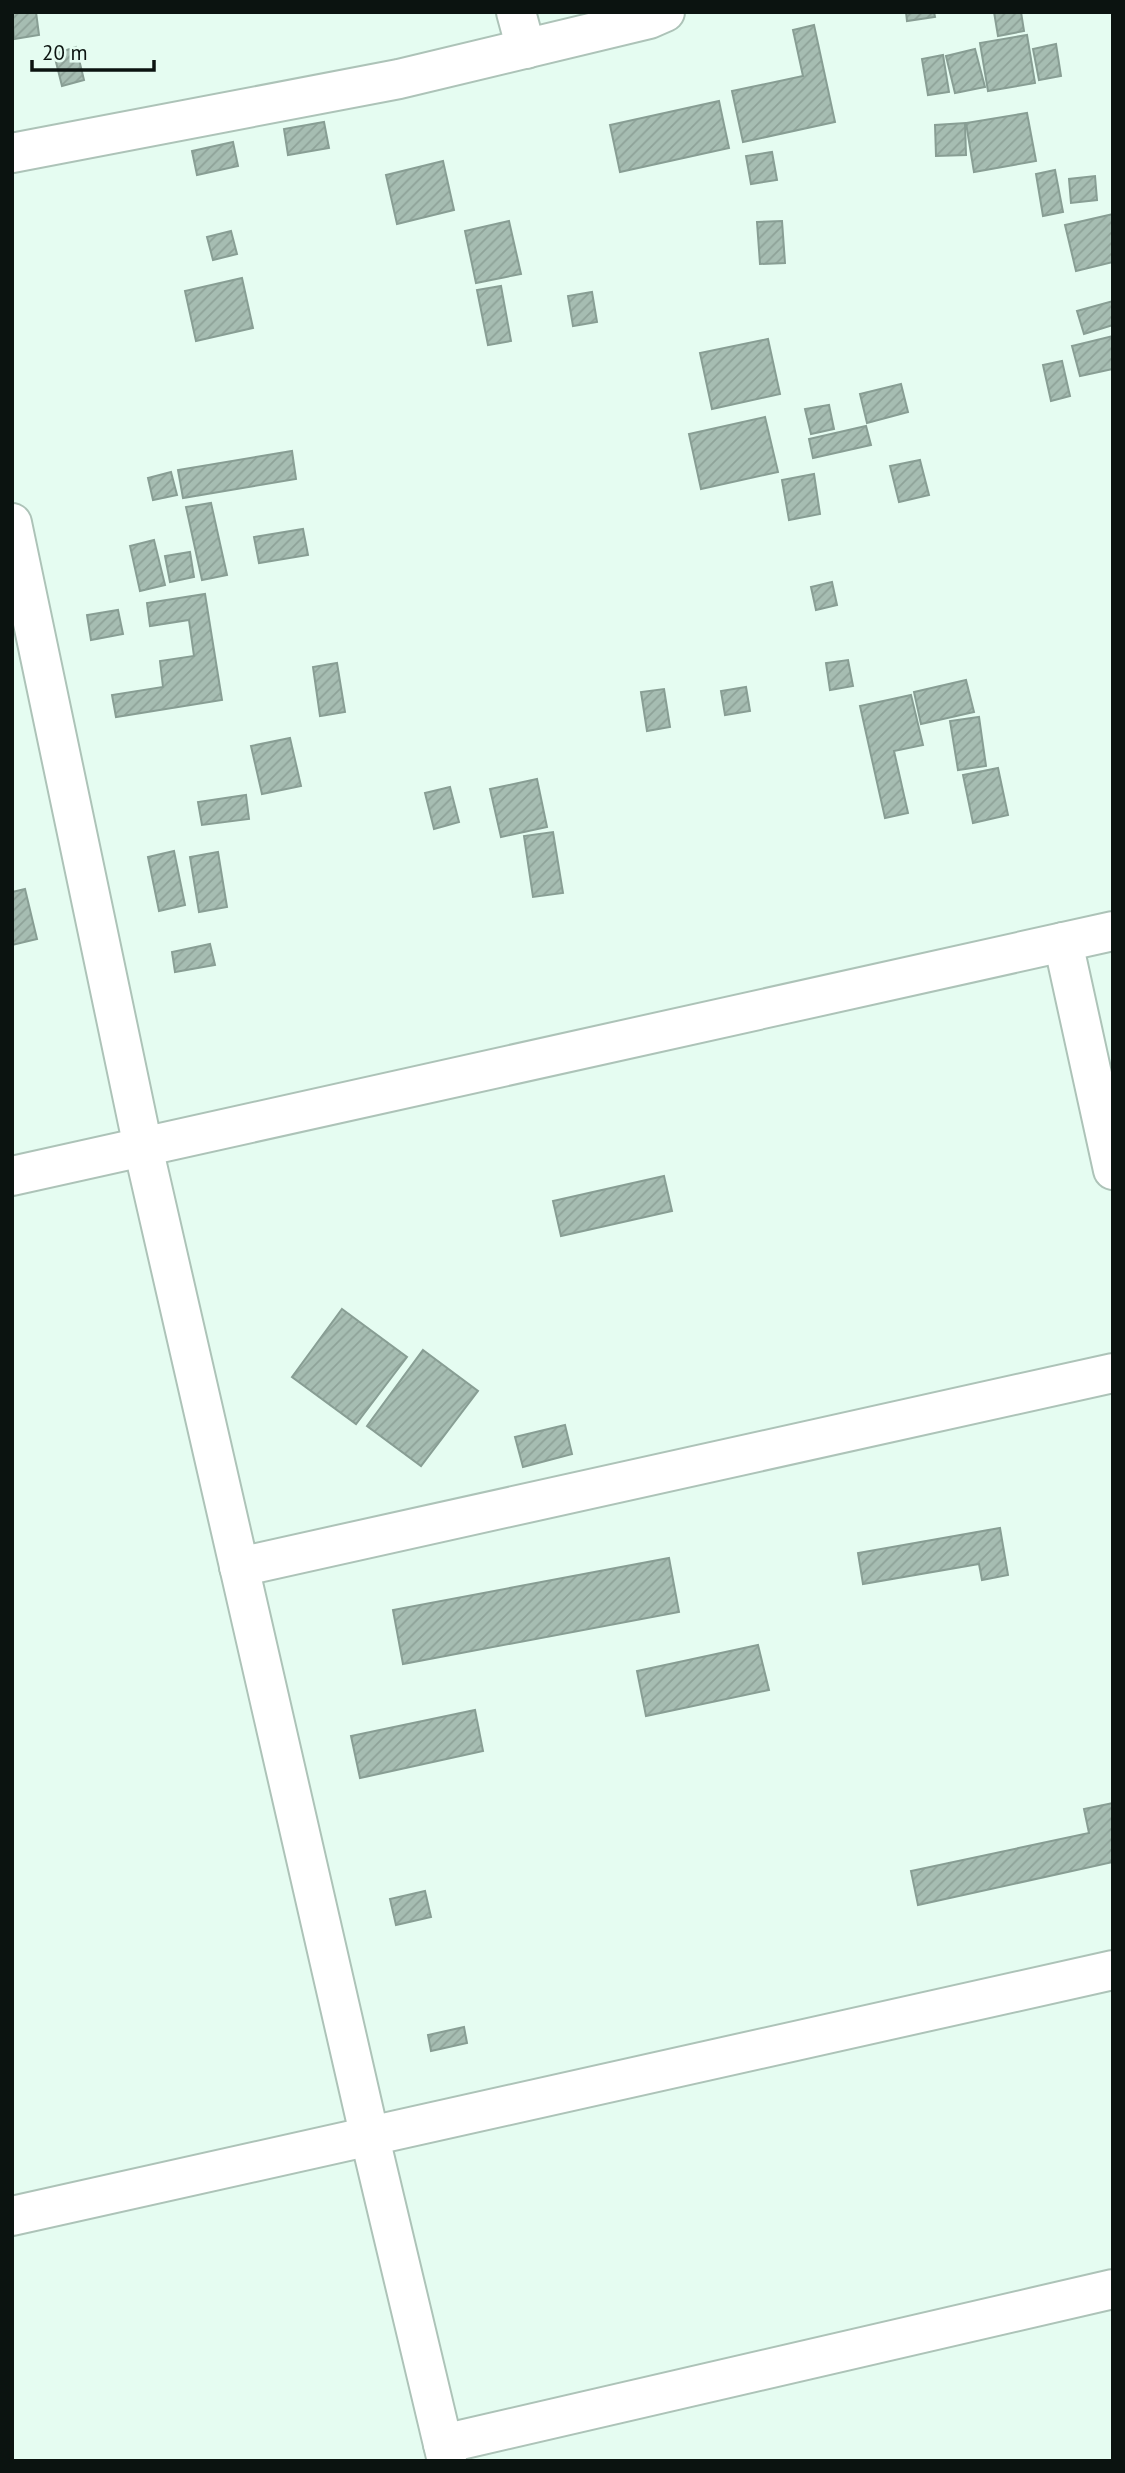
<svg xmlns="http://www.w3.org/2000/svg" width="1125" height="2473" viewBox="0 0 1125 2473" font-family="'PT Sans',sans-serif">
	<defs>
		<pattern id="building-hatch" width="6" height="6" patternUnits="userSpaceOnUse" patternTransform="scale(1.75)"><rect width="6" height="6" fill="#a6bdb2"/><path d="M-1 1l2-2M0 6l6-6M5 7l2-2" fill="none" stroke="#8ea298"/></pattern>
	</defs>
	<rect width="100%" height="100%" fill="#e5fcf1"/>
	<g fill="url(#building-hatch)" stroke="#889e94" stroke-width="2">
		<path d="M12,12H36L39,35L14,39Z"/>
		<path d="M906,12H934L935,17L907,21Z"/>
		<path d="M994,12H1021L1024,31L998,36Z"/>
		<path d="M814,25L835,122L743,142L732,91L803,76L793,30Z"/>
		<path d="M1027,35L1035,83L988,91L980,43Z"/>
		<path d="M1056,44L1061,76L1039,80L1033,49Z"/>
		<path d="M76,47L84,80L62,86L54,54Z"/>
		<path d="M975,49L985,87L955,93L946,56Z"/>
		<path d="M943,55L949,92L928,95L922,59Z"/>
		<path d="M719,101L729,148L620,172L610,125Z"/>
		<path d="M1027,113L1036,161L974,172L966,123Z"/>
		<path d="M324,122L329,148L288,155L284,129Z"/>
		<path d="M965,123L966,155L936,156L935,125Z"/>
		<path d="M233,142L238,166L197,175L192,151Z"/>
		<path d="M772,152L777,180L751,184L746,156Z"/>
		<path d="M443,161L454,210L397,224L386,175Z"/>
		<path d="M1055,170L1063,212L1043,216L1036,174Z"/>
		<path d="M1095,176L1097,200L1071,203L1069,179Z"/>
		<path d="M1113,214V262L1076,271L1065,225Z"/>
		<path d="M509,221L521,274L476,283L465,231Z"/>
		<path d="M782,221L785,263L760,264L757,222Z"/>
		<path d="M231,231L237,254L213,260L207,237Z"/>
		<path d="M242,278L253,328L196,341L185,291Z"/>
		<path d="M501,286L511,341L488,345L477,290Z"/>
		<path d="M592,292L597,322L573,326L568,296Z"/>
		<path d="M1113,301V325L1084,334L1077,311Z"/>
		<path d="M1113,336V369L1080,376L1072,346Z"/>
		<path d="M768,339L780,394L712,409L700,353Z"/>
		<path d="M1062,361L1070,396L1051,401L1043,365Z"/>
		<path d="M901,384L908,412L867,423L860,394Z"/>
		<path d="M829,405L834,429L811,434L805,409Z"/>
		<path d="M765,417L778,472L701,489L689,434Z"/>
		<path d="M866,426L871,445L813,458L809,439Z"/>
		<path d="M292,451L296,479L183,498L178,470Z"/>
		<path d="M920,460L929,495L899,502L890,466Z"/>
		<path d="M171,472L177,495L153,500L148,478Z"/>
		<path d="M814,474L820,514L789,520L782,480Z"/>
		<path d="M211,503L227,575L202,580L186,507Z"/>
		<path d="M303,529L308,555L259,563L254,537Z"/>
		<path d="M154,540L165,585L140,591L130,546Z"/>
		<path d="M190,552L194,577L170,582L165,556Z"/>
		<path d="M832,582L837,605L816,610L811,587Z"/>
		<path d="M205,594L222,700L116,717L112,695L163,687L160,661L194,656L189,620L150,626L147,603Z"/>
		<path d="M118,610L123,634L91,640L87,615Z"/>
		<path d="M848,660L853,686L830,690L826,663Z"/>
		<path d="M337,663L345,712L320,716L313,667Z"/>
		<path d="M966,680L974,712L921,724L914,692Z"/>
		<path d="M746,687L750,711L725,715L721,691Z"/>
		<path d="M664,689L670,727L647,731L641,692Z"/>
		<path d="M911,695L923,745L894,751L908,813L885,818L860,706Z"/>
		<path d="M979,717L986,766L958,770L950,721Z"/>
		<path d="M290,738L301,786L262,794L251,746Z"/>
		<path d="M998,768L1008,815L973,823L963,775Z"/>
		<path d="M537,779L547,827L501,837L490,789Z"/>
		<path d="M450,787L459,822L434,829L425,793Z"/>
		<path d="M246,795L249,819L202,825L198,802Z"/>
		<path d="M553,832L563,893L533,897L524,836Z"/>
		<path d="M174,851L185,905L159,911L148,857Z"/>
		<path d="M218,852L227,907L199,912L190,857Z"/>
		<path d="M25,889L37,939L12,945V892Z"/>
		<path d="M210,944L215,965L175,972L172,952Z"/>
		<path d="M664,1176L672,1211L561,1236L553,1201Z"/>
		<path d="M342,1309L407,1357L356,1424L292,1377Z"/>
		<path d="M423,1350L478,1391L421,1466L367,1426Z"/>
		<path d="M565,1425L572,1454L523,1467L515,1437Z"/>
		<path d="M1000,1528L1008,1575L982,1580L979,1564L863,1584L858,1553Z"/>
		<path d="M669,1558L679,1612L403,1664L393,1610Z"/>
		<path d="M758,1645L769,1690L646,1716L637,1671Z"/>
		<path d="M475,1710L483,1751L360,1778L351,1736Z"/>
		<path d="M1113,1803V1862L918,1905L911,1871L1089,1833L1084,1809Z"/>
		<path d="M425,1891L431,1917L396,1925L390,1899Z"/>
		<path d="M464,2027L467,2043L431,2051L428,2035Z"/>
	</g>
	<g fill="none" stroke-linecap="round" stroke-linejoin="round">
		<defs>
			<g id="minor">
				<path d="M516,12L526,49"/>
				<path d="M12,153L399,79L649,19L665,12"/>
				<path d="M12,523L143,1147L370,2138L447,2461"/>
				<path d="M1063,942L1113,1170"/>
				<path d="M12,1176L1113,931"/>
				<path d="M239,1567L1113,1373"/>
				<path d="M12,2216L1113,1970"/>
				<path d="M443,2444L1113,2289"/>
			</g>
		</defs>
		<use href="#minor" stroke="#adc3b8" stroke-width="42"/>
		<use href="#minor" stroke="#fff" stroke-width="38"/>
	</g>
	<rect width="1125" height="2473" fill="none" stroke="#0b1310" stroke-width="28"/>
	<path d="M32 60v10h122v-10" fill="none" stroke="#0b1310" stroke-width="3.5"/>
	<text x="42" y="60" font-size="21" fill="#0b1310" stroke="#e5fcf1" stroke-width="5" paint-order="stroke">20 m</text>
</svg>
